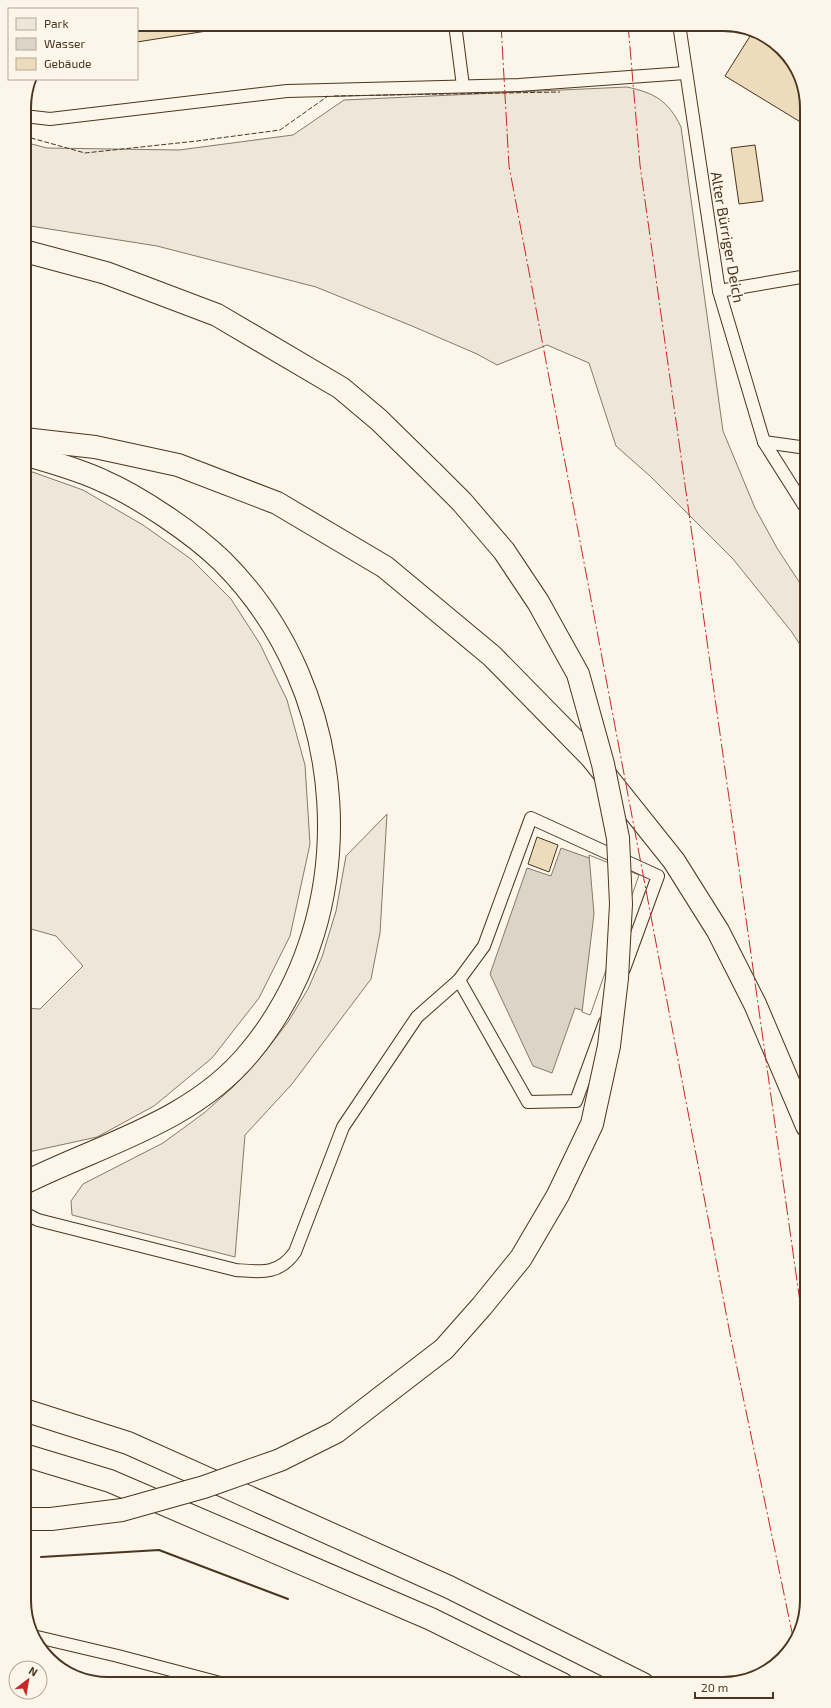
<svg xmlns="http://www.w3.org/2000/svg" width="831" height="1708" viewBox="0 0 831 1708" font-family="'Exo 2',sans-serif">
	<rect width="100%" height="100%" fill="#fbf6e9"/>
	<g fill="#ede6d9" stroke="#887966">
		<path d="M627,87C654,93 668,100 681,127L723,431L755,508L777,548L807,594V655L791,631L733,559L650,476L616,446L589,363L547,345L497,365L477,354L412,326L316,287L157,246L24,225V142L47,148L179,150L293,135L344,100Z"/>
		<path d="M24,469L83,490L143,525L191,559L231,599L260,644L287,700L305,765L310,844L290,936L259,998L212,1058L154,1106L97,1137L24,1153V1008L40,1009L83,966L56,936L24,927Z"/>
		<path d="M387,814L380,933L371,979L292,1084L245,1135L235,1257L72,1215L71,1201L83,1184L163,1143L204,1113L233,1087L261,1057L288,1022L308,989L322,957L336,911L346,856Z"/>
	</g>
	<path fill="#dcd4c6" stroke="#887966" d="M561,848L637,875L590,1013L575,1008L552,1073L533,1066L490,974L527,868L551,876Z"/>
	<path fill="#fbf6e9" stroke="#887966" d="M589,855L639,875L591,1013L590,1015L582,1012L594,914Z"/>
	<g fill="#ecdcbc" stroke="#4a3520">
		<path d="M137,24H231L232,27L137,42Z"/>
		<path d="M752,33L774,41L801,76L807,108V126L725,76Z"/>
		<path d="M755,145L763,201L739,204L731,148Z"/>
		<path d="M537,837L558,845L549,872L528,864Z"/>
	</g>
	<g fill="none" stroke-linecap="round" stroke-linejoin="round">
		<defs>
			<g id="lane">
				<path d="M455,24L463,86"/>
				<path d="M679,24L719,291L764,442L807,510"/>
				<path d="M24,116L50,119L287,91L519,85L685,73"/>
				<path d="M719,291L807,276"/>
				<path d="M764,442L807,448"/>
				<path d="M459,980L528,1102L576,1101L605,1022"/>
				<path d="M24,1213L38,1220L236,1270C261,1272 279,1275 295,1252L343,1127L417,1017L459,980L484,946L531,818L658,876L624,969"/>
				<path d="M33,1636L118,1656L224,1684"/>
			</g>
			<g id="highway">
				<path d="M24,251L106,273L217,315L341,388L379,420L432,472"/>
				<path d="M24,439L95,447L178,465L277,503L385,567L492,656L591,757L674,861L718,931L755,1004L807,1126"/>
				<path d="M24,1183C102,1144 193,1122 250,1052C367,911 351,689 222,561C193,533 140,497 103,481C78,469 50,462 24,454"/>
				<path d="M24,1410L128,1443L449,1587L643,1684"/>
				<path d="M24,1455L110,1481L431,1619L562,1684"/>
			</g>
		</defs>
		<use href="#lane" stroke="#4a3520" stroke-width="14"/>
		<use href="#highway" stroke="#4a3520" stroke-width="24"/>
		<use href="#lane" stroke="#fbf6e9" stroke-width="12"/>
		<use href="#highway" stroke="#fbf6e9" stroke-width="22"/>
		<defs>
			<path id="highway-bridge" d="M24,1519H51L122,1510L204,1487L280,1460L336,1432L444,1349L482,1306L521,1258L558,1195L592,1124L609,1046L617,978L621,904L618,838L603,764L578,674L538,602L504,551L462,502L432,472"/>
		</defs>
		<use href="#highway-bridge" stroke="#4a3520" stroke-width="24" stroke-linecap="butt"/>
		<use href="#highway-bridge" stroke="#fbf6e9" stroke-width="22"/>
		<g stroke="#4a3520" stroke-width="1" stroke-dasharray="5 2" stroke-linecap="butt">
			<path d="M334,96L560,92"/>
			<path d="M24,136L85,153L197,141L280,130L328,96"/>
		</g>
		<path stroke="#4a3520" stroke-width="2" d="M41,1557L159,1550L288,1599"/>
		<g stroke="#c62828" stroke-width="1" stroke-dasharray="14 3 2 3" stroke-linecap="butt">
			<path d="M501,24L509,166L730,1334L794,1642"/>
			<path d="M628,24L640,165L807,1352"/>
		</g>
	</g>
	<g text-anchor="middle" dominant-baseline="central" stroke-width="3" stroke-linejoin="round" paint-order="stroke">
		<g font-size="15" fill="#4a3520" stroke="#fbf6e9">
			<text transform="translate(728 237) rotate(80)">Alter Bürriger Deich</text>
		</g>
	</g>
	<path d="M0 0H831V1708H0ZM108 31H723A77 77 0 0 1 800 108V1600A77 77 0 0 1 723 1677H108A77 77 0 0 1 31 1600V108A77 77 0 0 1 108 31Z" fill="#fbf6e9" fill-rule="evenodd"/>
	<path fill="none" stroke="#4a3520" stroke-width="2" d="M108 31H723A77 77 0 0 1 800 108V1600A77 77 0 0 1 723 1677H108A77 77 0 0 1 31 1600V108A77 77 0 0 1 108 31Z"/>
	<rect x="8" y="8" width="130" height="72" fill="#fbf6e9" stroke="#b4a999"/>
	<rect x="16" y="18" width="20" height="12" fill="#ede6d9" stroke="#b4a999"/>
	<text x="44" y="28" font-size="12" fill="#4a3520">Park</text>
	<rect x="16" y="38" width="20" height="12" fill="#dcd4c6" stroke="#b4a999"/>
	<text x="44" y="48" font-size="12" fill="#4a3520">Wasser</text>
	<rect x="16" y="58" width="20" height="12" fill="#ecdcbc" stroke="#b4a999"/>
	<text x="44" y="68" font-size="12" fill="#4a3520">Gebäude</text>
	<g transform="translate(28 1680) rotate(31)"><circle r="19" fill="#fbf6e9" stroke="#b4a999"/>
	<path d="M0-3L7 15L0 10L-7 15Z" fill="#c62828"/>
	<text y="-6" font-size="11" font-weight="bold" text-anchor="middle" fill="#4a3520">N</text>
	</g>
	<path d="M695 1692v6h78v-6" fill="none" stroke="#4a3520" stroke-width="2"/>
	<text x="701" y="1692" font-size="12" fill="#4a3520" stroke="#fbf6e9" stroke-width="3" paint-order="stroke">20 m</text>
</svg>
